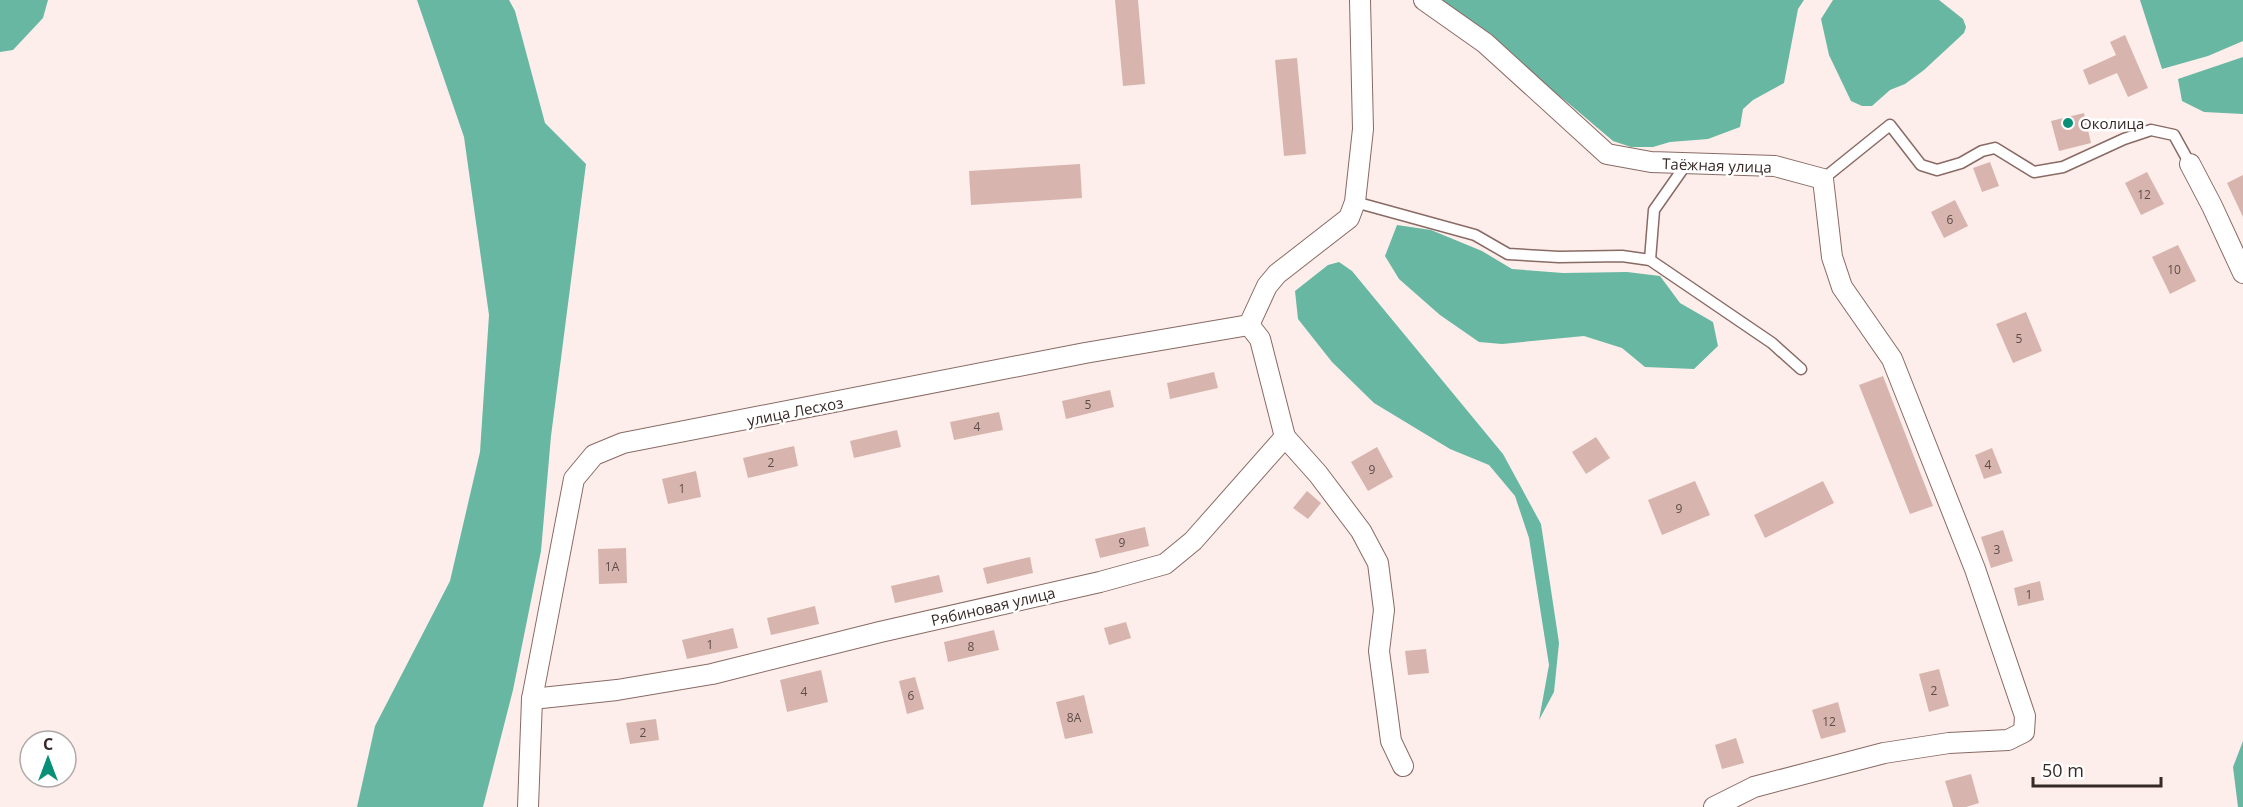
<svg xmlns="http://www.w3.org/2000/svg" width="2243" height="807" viewBox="0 0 2243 807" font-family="'Open Sans',sans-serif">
	<rect width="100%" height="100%" fill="#fdeeeb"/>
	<g fill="#67b7a2">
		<path d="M0,0H48L43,18L13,50L0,52Z"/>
		<path d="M417,0H509L515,11L545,123L586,164L551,436L541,551L513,690L483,807H357L375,726L450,581L480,452L489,315L464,137Z"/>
		<path d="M1440,0H1804L1798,9L1784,83L1753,100L1743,109L1740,127L1708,139L1670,142L1653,147H1631L1613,141L1567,102L1522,67L1485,31Z"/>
		<path d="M1833,0H1939L1963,19L1966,27L1964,33L1924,70L1905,84L1890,90L1872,106H1862L1851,101L1829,55L1821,19Z"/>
		<path d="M2140,0H2243V41L2208,56L2162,69Z"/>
		<path d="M2243,57V114L2204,112L2182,101L2178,79Z"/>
		<path d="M1397,225L1431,230L1482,251L1512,269L1563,273L1627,272L1660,276L1680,303L1713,322L1718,346L1694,369L1645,367L1622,348L1584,336L1502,344L1479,342L1440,315L1399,279L1385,256Z"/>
		<path d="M1339,262L1352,271L1503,454L1541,524L1559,643L1554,692L1539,720L1549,665L1529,538L1515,496L1489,465L1450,449L1374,403L1332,362L1298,319L1295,291L1328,265Z"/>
		<path d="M2243,741V807H2238L2233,767Z"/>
	</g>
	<g fill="#d7b5ae">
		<path d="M1115,0H1138L1145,84L1123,86Z"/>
		<path d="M2125,35L2148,88L2128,97L2117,73L2089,85L2083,70L2116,55L2110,42Z"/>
		<path d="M1297,58L1306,154L1284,156L1275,60Z"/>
		<path d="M2084,113L2091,143L2059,151L2051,121Z"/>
		<path d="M1990,162L1999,186L1982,192L1973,168Z"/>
		<path d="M1080,164L1082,198L971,205L969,171Z"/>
		<path d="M2147,172L2164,204L2141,215L2125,183Z"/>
		<path d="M2243,175V217L2227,183Z"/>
		<path d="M1955,200L1968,226L1944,238L1931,212Z"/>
		<path d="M2178,245L2196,281L2170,294L2152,257Z"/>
		<path d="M2026,312L2042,351L2013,363L1996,324Z"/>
		<path d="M1214,372L1218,388L1170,399L1167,383Z"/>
		<path d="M1883,376L1933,506L1910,514L1859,385Z"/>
		<path d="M1110,390L1114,407L1066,419L1062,401Z"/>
		<path d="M999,412L1003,430L954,440L950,422Z"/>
		<path d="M897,430L901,447L854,458L850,441Z"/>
		<path d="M1596,437L1610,458L1586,474L1572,452Z"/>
		<path d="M794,446L798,466L748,478L743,458Z"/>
		<path d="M1377,447L1393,477L1368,491L1351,462Z"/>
		<path d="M1992,448L2002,473L1984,479L1975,455Z"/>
		<path d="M696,471L701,497L668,504L662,479Z"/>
		<path d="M1695,481L1710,515L1662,535L1648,500Z"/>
		<path d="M1823,481L1834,503L1765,538L1754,515Z"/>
		<path d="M1307,491L1321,503L1308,519L1293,508Z"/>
		<path d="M1145,527L1149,546L1100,558L1095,539Z"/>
		<path d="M2003,530L2013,561L1991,568L1981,537Z"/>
		<path d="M626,548L627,583L599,584L598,549Z"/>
		<path d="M1030,557L1033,573L987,584L983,568Z"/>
		<path d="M939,575L943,592L895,603L891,586Z"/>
		<path d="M2040,581L2044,600L2018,606L2014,588Z"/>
		<path d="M815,606L819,624L771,635L767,618Z"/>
		<path d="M1126,622L1131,638L1109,645L1104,628Z"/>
		<path d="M733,628L738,648L687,659L682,640Z"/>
		<path d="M994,630L999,650L948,662L944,642Z"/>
		<path d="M1426,649L1429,673L1408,675L1405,651Z"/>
		<path d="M1939,669L1949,706L1929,712L1919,674Z"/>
		<path d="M821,670L828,702L787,712L780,680Z"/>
		<path d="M915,677L924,709L907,714L899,681Z"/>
		<path d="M1084,695L1093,733L1065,739L1056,702Z"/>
		<path d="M1838,702L1846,732L1821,739L1812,710Z"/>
		<path d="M656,719L659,740L630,744L626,723Z"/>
		<path d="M1736,738L1744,763L1722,769L1715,745Z"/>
		<path d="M1971,774L1979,803L1966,807H1953L1945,781Z"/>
	</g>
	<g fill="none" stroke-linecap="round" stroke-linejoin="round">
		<defs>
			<g id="service">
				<path d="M1823,179L1890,125L1921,165L1937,170L1961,163L1982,151L1995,148L2034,172L2063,167L2124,139L2151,130L2174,135L2190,164"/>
				<path d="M1355,202L1475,235L1508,254L1559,257L1622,256L1650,260L1772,343L1801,369"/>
				<path d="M1650,260L1654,210L1687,163"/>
			</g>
			<g id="minor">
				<path d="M1424,0L1485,43L1607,154L1651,162L1775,166L1823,179L1832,257L1842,287L1892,359L1975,569L2025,716L2024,732L2008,740L1949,743L1884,753L1754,787L1714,807"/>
				<path d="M2190,164L2212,206L2243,273"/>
				<path d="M1249,325L1267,286L1277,274L1349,218L1355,202L1363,129L1360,0"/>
				<path d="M1285,437L1318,474L1361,531L1378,563L1384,610L1379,651L1391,741L1403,766"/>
				<path d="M532,699L617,690L712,674L880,632L1100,582L1165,564L1193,541L1285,437L1260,339L1249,325"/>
				<path d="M528,807L532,699L574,479L594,455L623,443L1085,353L1249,325"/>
			</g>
		</defs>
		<use href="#service" stroke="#896a64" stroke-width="13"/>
		<use href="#minor" stroke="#896a64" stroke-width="22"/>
		<use href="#service" stroke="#fff" stroke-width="10"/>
		<use href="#minor" stroke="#fff" stroke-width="20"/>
	</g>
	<circle fill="#088f77" stroke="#fff" stroke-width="2" cx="2068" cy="123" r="6"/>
	<g text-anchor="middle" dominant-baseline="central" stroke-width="5" stroke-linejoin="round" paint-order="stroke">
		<g font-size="12" fill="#5e4c48">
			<text x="2144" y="194">12</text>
			<text x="1950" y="219">6</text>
			<text x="2174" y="269">10</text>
			<text x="2019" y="338">5</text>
			<text x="1088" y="404">5</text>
			<text x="977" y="426">4</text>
			<text x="771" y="462">2</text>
			<text x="1988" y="464">4</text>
			<text x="1372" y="469">9</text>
			<text x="682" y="488">1</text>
			<text x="1679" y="508">9</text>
			<text x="1122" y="542">9</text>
			<text x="1997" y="549">3</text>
			<text x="612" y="566">1А</text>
			<text x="2029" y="594">1</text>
			<text x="710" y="644">1</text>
			<text x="971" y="646">8</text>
			<text x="1934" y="690">2</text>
			<text x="804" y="691">4</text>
			<text x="911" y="695">6</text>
			<text x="1074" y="717">8А</text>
			<text x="1829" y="721">12</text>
			<text x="643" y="732">2</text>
		</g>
		<g font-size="15" fill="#362926" stroke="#fff" text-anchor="start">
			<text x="2080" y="123">Околица</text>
		</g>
		<g font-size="15" fill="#362926" stroke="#fff">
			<text transform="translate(1717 165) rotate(2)">Таёжная улица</text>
			<text transform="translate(795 411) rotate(-11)">улица Лесхоз</text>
			<text transform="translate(993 606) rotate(-13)">Рябиновая улица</text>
		</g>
	</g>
	<g transform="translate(48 759)"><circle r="28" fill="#ffffff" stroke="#afa9a8" stroke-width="1.5"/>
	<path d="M0-4.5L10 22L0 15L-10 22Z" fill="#088f77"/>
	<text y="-9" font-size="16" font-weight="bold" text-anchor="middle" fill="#362926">С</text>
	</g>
	<path d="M2033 777v9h128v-9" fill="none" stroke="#362926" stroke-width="3"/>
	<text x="2042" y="777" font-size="18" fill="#362926" stroke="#ffffff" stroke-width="4.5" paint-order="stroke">50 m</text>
</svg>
